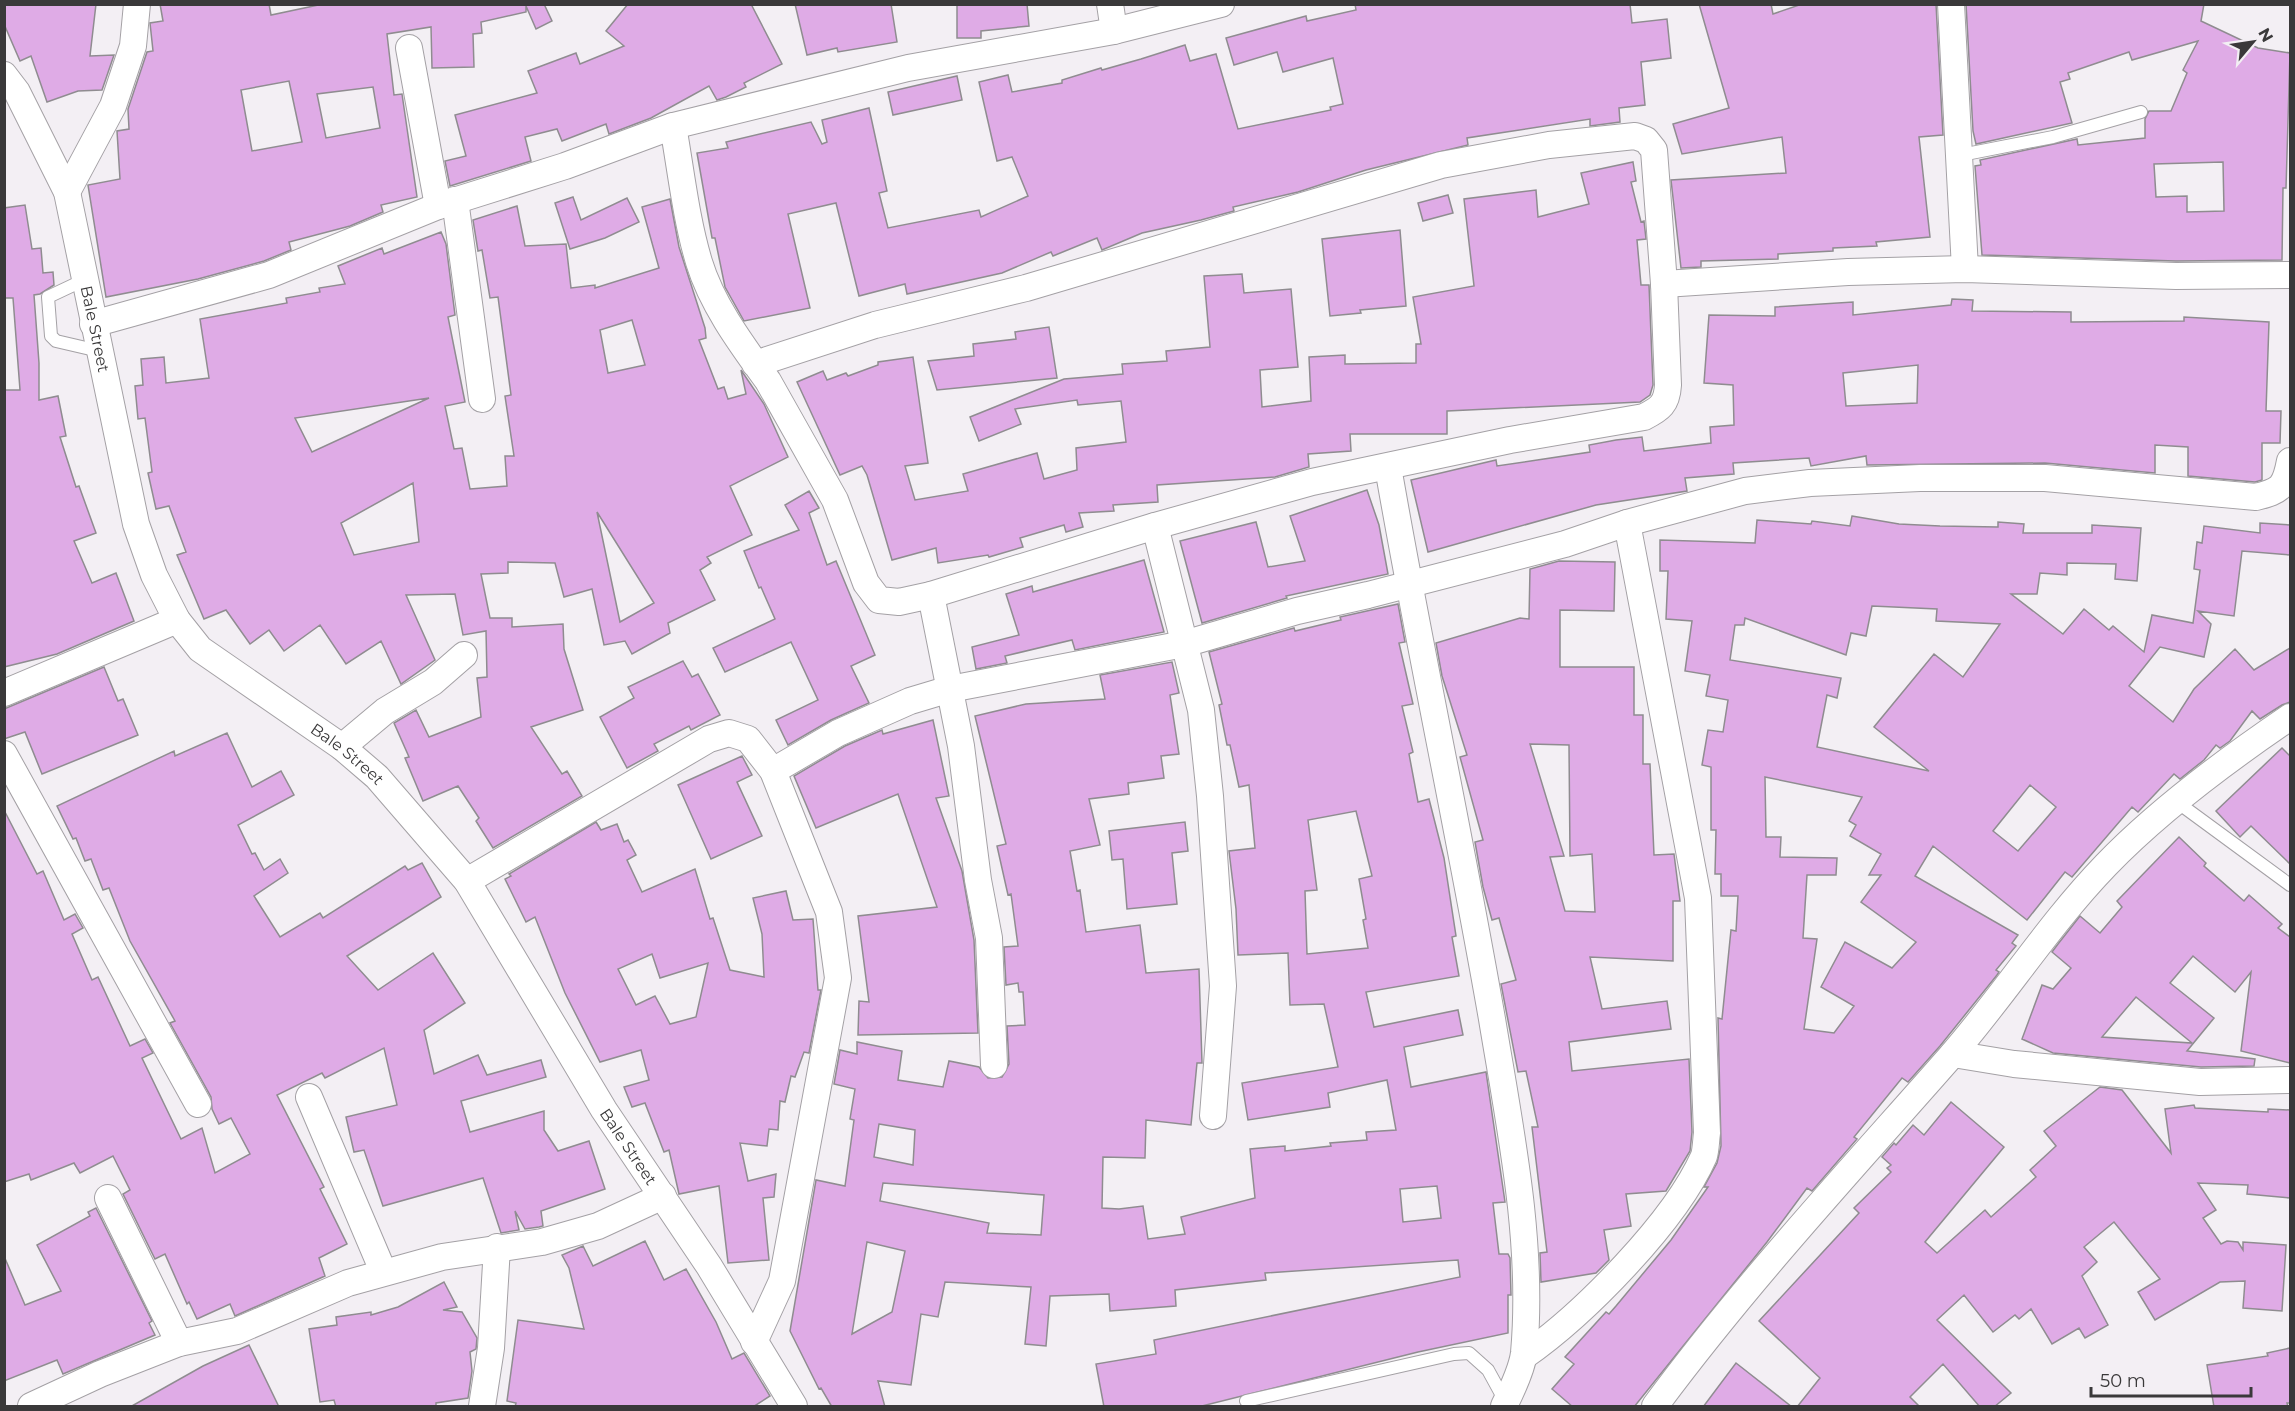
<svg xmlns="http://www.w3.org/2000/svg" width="2295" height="1411" viewBox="0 0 2295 1411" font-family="Montserrat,sans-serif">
	<rect width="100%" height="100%" fill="#f3eff4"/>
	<g fill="#dfabe6" stroke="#8f8c90" stroke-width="1.5" fill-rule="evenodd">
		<path d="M4,4H96L90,56L114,55L102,90L78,91L47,102L31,56L20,61L4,24Z"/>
		<path d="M160,4H269L271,15L323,4H544L552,21L536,29L526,6V12L481,22L482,33L473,34L474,67L432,68L431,27L387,34L394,95L402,94L417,197L381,205L383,212L350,226L289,242L291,250L264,261L198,279L106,297L88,185L120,179L117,131L129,129L128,109L147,52L153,51L150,23L163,21ZM289,81L302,142L252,151L241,90ZM373,87L380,128L326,138L317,94Z"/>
		<path d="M628,4H751L782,64L744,83L746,87L726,97L717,100L709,86L651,118L609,134L606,124L562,141L557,129L525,137L531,161L450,186L445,161L466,156L455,115L537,93L528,71L576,53L580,64L624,46L606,31Z"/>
		<path d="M795,4H891L897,42L838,52L837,48L807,55Z"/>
		<path d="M957,4H1027L1029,26L981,31V38H957Z"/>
		<path d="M1355,4H1630L1632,23L1667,19L1671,58L1641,62L1645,105L1619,108L1620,122L1590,126V119L1467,138L1468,145L1366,170L1298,192L1233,207L1234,211L1201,220L1142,233L1102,250L1097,238L1053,256L1051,252L1002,273L907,294L905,284L859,296L836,203L788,214L810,308L744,321L725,287L715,238H712L697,153L728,148L726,142L811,122L822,144L827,142L822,120L869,108L887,191L879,193L888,228L979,210L981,217L1028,196L1012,157L997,161L979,82L1008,75L1012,92L1062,83V80L1101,68L1102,70L1141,59L1185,45L1190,61L1216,54L1238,129L1331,110L1330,107L1343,104L1333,58L1283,72L1277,52L1234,65L1226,38L1306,16L1307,21L1356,10Z"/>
		<path d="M1699,4H1771L1773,14L1802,4H1936L1943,135L1919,137L1930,237L1876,242L1877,246L1833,248V251L1778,254V259L1701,261V267L1681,268L1671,180L1786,173L1782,137L1682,154L1673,124L1729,108Z"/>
		<path d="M1966,4H2204L2201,21L2258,48L2290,53L2286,188H2283L2282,260L2176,261L1982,255L1975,166L1981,165L1980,160L2077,139L2078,145L2145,138V119L2149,111H2171L2187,73L2183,70L2198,41L2132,60L2129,52L2068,73L2070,79L2060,82L2072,123L1976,144L1973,131ZM2223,162L2224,211L2187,212V196L2156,197L2154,164Z"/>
		<path d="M957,76L962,100L893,115L888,92Z"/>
		<path d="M1633,162L1636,181L1631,182L1641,222L1644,221L1646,239L1637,240L1641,285H1649L1653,385L1650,395L1640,402L1447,411V434H1350L1351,451L1308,454L1309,467L1275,477L1157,485L1158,502L1113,505L1114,511L1079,513L1083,527L1066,532L1064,525L1020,538L1023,547L989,557L988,555L938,563L936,548L892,560L867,475L862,466L840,475L797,382L823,371L827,380L846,373L848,376L878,365V362L913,357L928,463L905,466L915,500L968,491L963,474L1037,453L1044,479L1077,470L1076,448L1126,442L1121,401L1078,405L1077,400L1015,409L1021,424L979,441L970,417L1064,379L1123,374L1122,364L1167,361L1166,351L1210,347L1204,276L1242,274L1244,293L1291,289L1298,367L1260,370L1262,407L1311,401L1309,357L1345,355V364L1416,363V344H1421L1413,297L1474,286L1464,199L1536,190L1538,217L1589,204L1581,173Z"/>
		<path d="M1448,195L1453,213L1423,221L1418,203Z"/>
		<path d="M573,197L581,220L627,198L639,222L605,238L570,249L555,203Z"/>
		<path d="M670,199L679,247L705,328L706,338L699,340L718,389L724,387L728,399L746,394L741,370L764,404L788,457L730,486L752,535L707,557L711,563L700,570L715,600L668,623L670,633L632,654L625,641L604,645L592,589L564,597L555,563L508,562V573L481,574L490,618H512V627L563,624L564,649L583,710L531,727L562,774L567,771L582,796L493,848L476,821L479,818L458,786L423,801L405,758L409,757L394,723L416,710L429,737L481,717L477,678L487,677L486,631L463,635L455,594L406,595L435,660L401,684L381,641L346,664L320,625L284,651L269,630L250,644L226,610L204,619L177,555L186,552L169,506L156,509L148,473L152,472L145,418L138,419L135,386L143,385L141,359L164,357L166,383L209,378L200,319L287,303L286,298L320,292L319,288L345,284L338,266L382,248L384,254L441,232L446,244L455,315L448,317L465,402L445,406L454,449L462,448L470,489L507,486L505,456H514L505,396L511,395L498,297L490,298L482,250L478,251L473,220L517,206L525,246L566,244L571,288L595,285V288L659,268L642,207ZM632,320L645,365L608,373L600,330ZM429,398L312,452L295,418ZM413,483L419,542L354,555L341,523ZM597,512L654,603L620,622Z"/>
		<path d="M25,205L32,249L41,248L43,273L53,272L54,285L40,294L34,295L39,363V400L58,396L66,436L60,437L76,487L79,486L96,533L74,541L92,583L116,573L134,621L57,654L4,667V390H20L13,298H4V208Z"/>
		<path d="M1400,230L1406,306L1360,310L1361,313L1330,316L1322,239Z"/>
		<path d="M1952,299L1973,300L1972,311L2071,312V322L2184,321V317L2269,322L2266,411H2281L2280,443H2262V480L2255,482L2188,476V447L2155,445V473L2045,463L1867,465L1866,456L1811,466L1809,458L1733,463L1734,474L1685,478L1687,491L1596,505L1428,552L1411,480L1496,460L1497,466L1590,452L1589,445L1616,440L1642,437L1644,451L1711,443L1710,427L1734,425L1733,385L1704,383L1709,315L1775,316V307L1853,302V315L1951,305ZM1918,365L1917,403L1846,406L1843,373Z"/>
		<path d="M1049,327L1057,378L937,390L928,361L974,356L973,344L1016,339L1015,332Z"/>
		<path d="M1367,490L1379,525L1388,574L1286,596L1287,598L1202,623L1180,541L1256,522L1268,567L1305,561L1290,516Z"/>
		<path d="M809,491L819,508L809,513L827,565L836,561L875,655L851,666L869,703L831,720L788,745L776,720L818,700L791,642L725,672L713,648L775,619L761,587L759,588L744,551L799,530L785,505Z"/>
		<path d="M1852,516L1899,524L1940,526L1998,527V522L2024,524L2023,533H2092V525L2141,528L2137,581L2115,579L2116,564L2067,563V575L2040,573L2037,594H2011L2063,634L2084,609L2109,630L2113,626L2144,652L2152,615L2193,623L2200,570L2194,569L2197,542L2202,543L2204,526L2260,533V523L2290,525V555L2242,551L2234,616L2198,611L2211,624L2204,657L2160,647L2129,686L2173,722L2194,689L2235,649L2254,670L2290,648V702L2282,705L2260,719L2252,711L2230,741L2220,748L2216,745L2204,760L2180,779L2174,774L2138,812L2132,807L2072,877L2065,872L2027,920L1933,846L1915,876L2018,935L2012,943L2016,946L1996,970L1999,972L1997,975L1940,1046L1908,1082L1902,1078L1854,1137L1857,1139L1812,1191L1807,1188L1767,1242L1634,1407H1573L1552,1389L1574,1364L1565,1357L1606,1312L1609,1314L1616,1306L1671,1240L1708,1187H1704L1717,1163L1721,1146L1718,1018L1722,1019L1731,930L1736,931L1738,896H1721V874H1715L1716,830H1711V767L1702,765L1708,730L1723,732L1728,700L1706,696L1710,675L1685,671L1692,621L1666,619L1668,571H1660V540L1755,543L1757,520L1811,524L1812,521L1850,526ZM1872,606L1937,609L1936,621L2000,624L1963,677L1934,654L1874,727L1929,771L1817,747L1827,695L1837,698L1841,678L1730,660L1735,625H1744L1745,618L1846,655L1851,633L1866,636ZM1765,777L1862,797L1849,821L1856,825L1850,836L1881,854L1869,875H1881L1861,902L1916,942L1892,968L1845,942L1821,987L1854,1006L1834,1033L1804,1029L1817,939L1803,938L1807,875H1836L1837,858L1780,857L1781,837H1766ZM2030,785L2056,807L2018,851L1993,831Z"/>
		<path d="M1144,560L1164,632L1075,650L1072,640L1005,656L1007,663L976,669L972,647L1019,635L1006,594L1032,586L1033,592Z"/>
		<path d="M1559,561L1615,562L1614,611L1560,610V667H1634V715H1643V764H1650L1654,855L1674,854L1680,901H1673V961L1590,957L1602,1009L1667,1001L1671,1029L1569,1042L1572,1071L1689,1059L1692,1132L1690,1151L1666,1191L1626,1194L1631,1226L1604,1230L1609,1260L1596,1273L1541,1282L1540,1253L1547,1252L1532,1127H1538L1526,1071L1518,1072L1501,984L1516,980L1499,918L1492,920L1483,887L1475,842L1483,840L1460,757L1467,755L1442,676L1436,643L1520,618L1529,619L1530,569ZM1530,744L1569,745L1570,856L1592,854L1595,912L1565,911L1550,857L1564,856Z"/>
		<path d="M1398,604L1405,642L1399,643L1413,704L1402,706L1413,752L1409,754L1418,802L1429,799L1444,858L1456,936L1452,937L1459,976L1366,992L1374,1027L1458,1010L1463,1035L1404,1047L1411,1087L1486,1072L1505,1202L1493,1203L1499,1254H1508L1510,1258L1511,1295H1508V1333L1418,1352L1198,1407H1104L1096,1364L1156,1354L1154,1340L1460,1277L1458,1260L1265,1273L1266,1280L1175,1290L1176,1306L1110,1311L1109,1294L1050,1296L1046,1346L1025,1344L1031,1287L945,1282L938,1317L921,1314L911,1385L878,1381L885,1407H832L821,1388L819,1389L790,1331L816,1180L845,1186L854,1120L850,1119L855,1089L834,1084L840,1050L857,1054V1042L902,1051L898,1080L943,1087L949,1061L979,1067L988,1078L1002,1077L1009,1064L1007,1026L1025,1025L1023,992H1019L1018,983L1006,985L1004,947L1018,946L1011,894L1008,895L997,846L1006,844L975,716L1026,704L1105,699L1100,675L1172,662L1179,693L1170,695L1179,754L1161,756L1164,778L1128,783L1129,794L1089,799L1100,845L1070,851L1077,891L1080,890L1086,932L1140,925L1146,973L1199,969L1202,1063H1197L1191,1125L1146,1120L1145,1158L1103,1157L1102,1208L1119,1209L1143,1206L1148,1239L1185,1234L1181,1217L1255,1198L1250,1149L1285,1146V1151L1331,1146L1330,1143L1367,1140L1366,1132L1396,1130L1387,1080L1328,1093L1330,1107L1248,1120L1242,1083L1338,1067L1324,1004L1290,1005L1288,953L1238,955L1236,909L1229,851L1255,848L1249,785L1239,787L1230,745H1227L1219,705L1222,704L1209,652L1294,628L1295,631L1341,620L1340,617ZM1356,811L1372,876L1359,879L1366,919L1363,920L1368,948L1307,954L1305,891L1317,890L1308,820ZM879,1124L915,1130L913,1165L874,1157ZM883,1183L1044,1195L1041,1235L987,1233L989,1223L880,1201ZM1437,1186L1441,1218L1403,1222L1400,1189ZM867,1242L905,1251L892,1312L852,1334Z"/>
		<path d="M683,661L692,677L698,674L720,715L691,730L689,726L654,744L658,751L627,768L600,717L634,698L628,687Z"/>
		<path d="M104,667L118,701L123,699L138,735L42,774L25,732L4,739V709Z"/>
		<path d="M933,720L949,796L936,798L962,871L974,940L978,1033L858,1035L859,1001L869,1002L858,916L937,907L898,794L816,828L794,776L845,746L882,730L883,734Z"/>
		<path d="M227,733L252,787L281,771L294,795L238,825L252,854L255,853L264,870L280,859L288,873L254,896L280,937L320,913L323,918L405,866L408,870L422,863L441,897L347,956L378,990L433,953L465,1003L424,1030L434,1074L478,1055L487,1075L541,1060L546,1077L461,1101L470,1132L544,1111V1130L558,1151L589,1141L605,1189L541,1211L543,1226L539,1227L525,1229L515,1211L519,1230L501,1233L483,1178L383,1206L364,1150L354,1152L346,1117L397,1105L384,1048L325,1078L322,1073L277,1095L324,1187L320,1189L347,1244L319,1258L325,1276L235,1316L230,1304L197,1319L189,1302L187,1304L165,1254L155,1259L123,1194L130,1190L113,1156L80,1173L74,1163L31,1180L29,1174L4,1182V810L37,874L43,871L64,920L75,914L83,928L72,934L92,980L98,977L130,1046L145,1039L153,1053L142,1058L181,1139L202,1128L215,1173L250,1154L231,1118L219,1124L212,1109L211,1097L170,1023L175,1021L130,941L109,888L103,890L91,859L85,861L76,838L73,839L57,806L174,751L175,756Z"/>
		<path d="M2282,748L2290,756V864L2251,826L2240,837L2216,811Z"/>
		<path d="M742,756L752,775L737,782L762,836L711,859L678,785Z"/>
		<path d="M596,822L601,830L617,824L624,842L628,840L636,855L627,860L642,892L695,869L710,919L713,918L730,970L764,977L762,934L753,898L786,891L793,920L813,919L818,990H821L809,1053L804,1052L795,1077L791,1076L785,1102L780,1101L778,1130L769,1129L767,1146L740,1143L748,1181L776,1174L774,1197L763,1198L769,1260L728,1263L719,1186L679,1194L669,1150L664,1152L645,1103L632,1107L624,1087L649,1080L641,1050L600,1062L565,993L535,917L526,922L505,879L511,876L509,874ZM652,954L660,978L708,963L696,1017L670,1024L655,996L636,1005L618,969Z"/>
		<path d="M1185,822L1188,851L1172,853L1177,904L1127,909L1123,859L1112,860L1109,831Z"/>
		<path d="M2179,837L2206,863L2204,866L2244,901L2249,895L2282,924L2278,928L2290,937V1063L2241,1051L2251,972L2235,992L2193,956L2170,983L2214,1018L2187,1051L2255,1059L2254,1066L2201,1067L2053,1053L2022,1039L2042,985L2053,989L2071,968L2052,952L2058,944L2080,916L2100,933L2122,907L2117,901ZM2136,997L2192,1043L2102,1037Z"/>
		<path d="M2100,1087L2122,1090L2171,1153L2165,1109L2194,1105L2195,1108L2268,1112V1109L2290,1110V1198L2247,1194L2248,1185L2198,1183L2216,1210L2203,1218L2221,1244L2227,1241L2238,1242L2243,1250V1242L2286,1245L2282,1311L2243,1308L2245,1281L2220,1282L2155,1320L2138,1292L2160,1279L2114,1222L2084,1247L2097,1262L2082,1276L2108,1325L2085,1338L2079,1328L2052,1344L2031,1309L2019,1319L2015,1315L1993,1332L1964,1295L1937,1320L2011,1393L1994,1407H1980L1943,1364L1910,1397L1920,1407H1797L1820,1378L1759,1321L1859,1213L1854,1208L1891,1172L1887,1168L1891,1165L1882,1157L1894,1143L1896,1145L1913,1125L1924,1135L1951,1102L2004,1147L1925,1242L1937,1253L1985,1210L1991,1217L2036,1177L2030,1170L2056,1146L2044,1131Z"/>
		<path d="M96,1208L152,1321L149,1323L155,1335L63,1374L57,1360L4,1381V1256L25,1305L61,1291L37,1245L90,1216L88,1212Z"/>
		<path d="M645,1241L664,1280L686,1269L716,1322L732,1359L744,1353L770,1396L753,1407H515L516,1403L507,1401L518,1320L584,1329L569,1268L562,1255L583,1246L593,1266Z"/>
		<path d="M444,1282L457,1307L443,1310L462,1312L477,1338L476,1349L470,1352L472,1371L468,1398L436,1403V1407H336L334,1400L320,1402L309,1329L337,1325L336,1317L371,1312V1315L398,1307Z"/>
		<path d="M249,1345L279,1407H130L203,1366Z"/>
		<path d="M2290,1348V1403H2287L2288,1407H2214L2207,1365L2268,1356L2267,1353Z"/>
		<path d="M1736,1363L1792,1407H1703Z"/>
	</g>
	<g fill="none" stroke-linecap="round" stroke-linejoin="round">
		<defs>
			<g id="lane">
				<path d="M1961,155L2053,137L2141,112"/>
				<path d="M84,280L48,297L51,336L56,341L99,351"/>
				<path d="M2177,802L2290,885"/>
				<path d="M1246,1401L1454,1354L1469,1353L1488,1370L1505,1401"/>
			</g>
			<g id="street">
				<path d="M1110,4L1114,31"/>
				<path d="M1951,4L1965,269"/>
				<path d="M409,48L438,206"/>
				<path id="s1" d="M4,75L17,92L67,192L136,524L154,575L177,620L200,649L342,747L377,777L467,881L604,1110L709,1266L794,1406"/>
				<path d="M673,126C681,171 686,219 699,262C712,305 742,345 768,381L835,500L866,583L879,600L899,602L931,595L1155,526L1312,482L1510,440L1644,417C1660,409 1667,404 1668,385L1664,284L1654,150L1646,140L1635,136L1549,145L1441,165L1026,288L875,325L755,364"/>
				<path d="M67,192L113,106L133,46L137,4"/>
				<path d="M455,200L482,399"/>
				<path d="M1664,284L1848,272L1965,269L2176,276L2290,275"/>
				<path d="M93,324L269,275L438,206L565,166L673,126L908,68L1114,31L1221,4"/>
				<path d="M1388,467C1420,652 1460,835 1492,1019C1510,1128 1534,1242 1524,1353C1522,1369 1511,1392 1504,1406"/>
				<path d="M1155,526L1201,710L1210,796L1223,986L1213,1116"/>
				<path d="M931,595L961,746L978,880L989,938L994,1065"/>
				<path d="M4,693L177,620"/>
				<path d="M342,747L385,711L433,682L464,655"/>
				<path d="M4,754L198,1104"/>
				<path d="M773,771L838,733L910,701L950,689L1184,644L1297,611L1368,595L1565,544L1627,523L1745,491L1810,483L1920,478H2045L2256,497C2281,491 2285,487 2290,461"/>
				<path d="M467,881L709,739L729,733L748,739L773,771L829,912L838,978L782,1281L754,1342"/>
				<path d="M1953,1054L2014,1064L2200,1082L2290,1080"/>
				<path d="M309,1097L383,1271"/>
				<path d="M108,1198L179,1343"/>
				<path d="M1524,1356C1583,1315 1675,1222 1704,1156C1706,1149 1706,1140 1707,1133L1698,898L1627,523"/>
				<path d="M31,1406L100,1374L179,1343L237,1331L348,1283L442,1257L542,1242L598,1226L663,1196"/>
				<path d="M482,1406L491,1348L497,1247"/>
				<path d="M1655,1406C1746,1283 1850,1171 1951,1056C2005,994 2049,924 2106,865C2159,810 2228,759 2290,717"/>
			</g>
		</defs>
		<use href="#lane" stroke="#a4a1a5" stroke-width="14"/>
		<use href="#street" stroke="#a4a1a5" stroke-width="28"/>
		<use href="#lane" stroke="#fff" stroke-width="12"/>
		<use href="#street" stroke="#fff" stroke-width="26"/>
	</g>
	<g text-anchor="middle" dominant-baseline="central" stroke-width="4.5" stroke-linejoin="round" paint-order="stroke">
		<g font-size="16" fill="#3a393a" stroke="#f3eff4">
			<text stroke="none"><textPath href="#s1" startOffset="273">Bale Street</textPath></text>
			<text stroke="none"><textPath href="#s1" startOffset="795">Bale Street</textPath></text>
			<text stroke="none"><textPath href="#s1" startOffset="1281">Bale Street</textPath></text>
		</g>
	</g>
	<rect width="2295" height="1411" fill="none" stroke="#3a393a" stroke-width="12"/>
	<g transform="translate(2253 42) rotate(61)" stroke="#f3eff4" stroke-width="4.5" paint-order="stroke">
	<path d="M0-4.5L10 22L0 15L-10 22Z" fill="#3a393a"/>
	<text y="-9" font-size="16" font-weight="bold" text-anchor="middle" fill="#3a393a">N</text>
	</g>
	<path d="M2091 1387v9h160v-9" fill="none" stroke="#3a393a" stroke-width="3"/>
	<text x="2100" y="1387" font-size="18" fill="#3a393a" stroke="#f3eff4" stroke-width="4.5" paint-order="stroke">50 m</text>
</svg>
